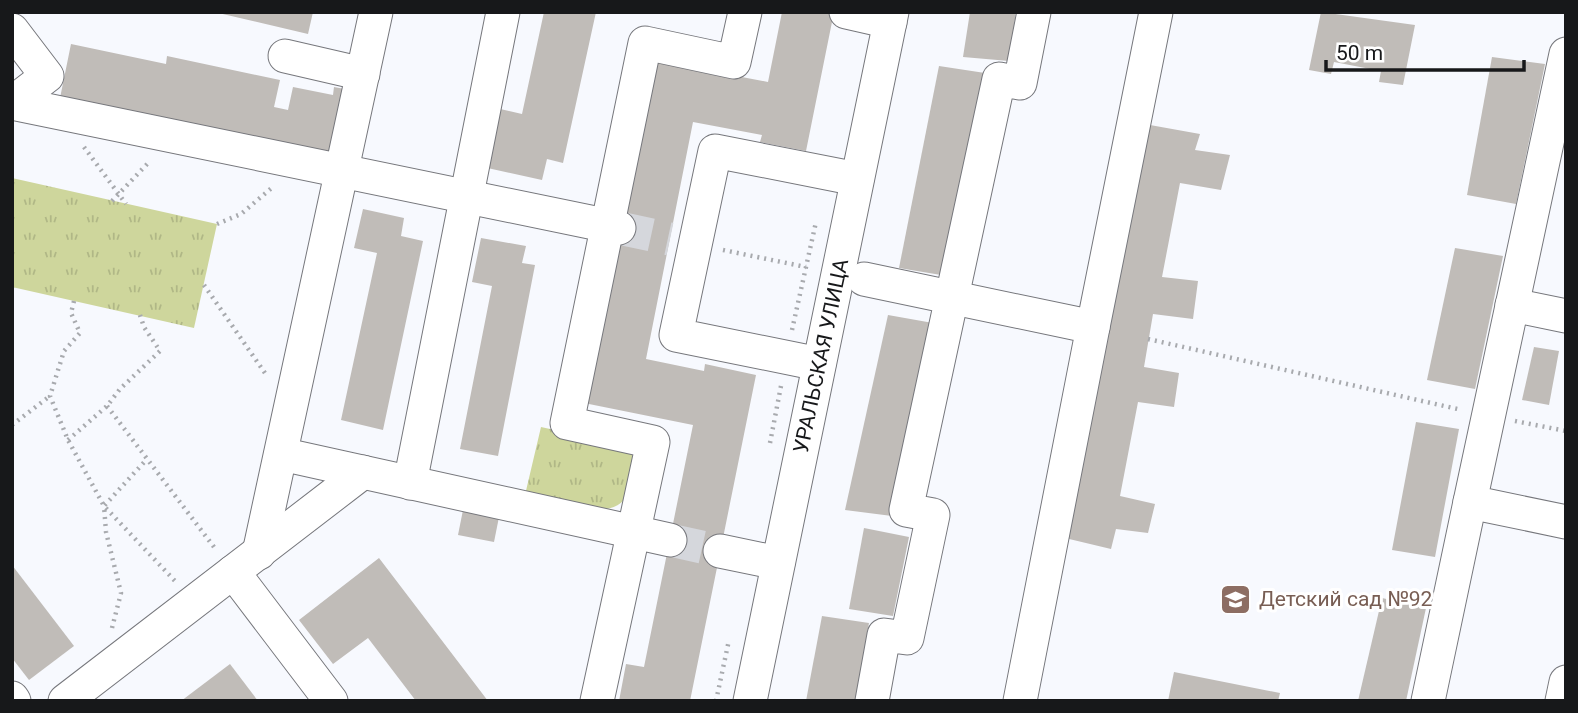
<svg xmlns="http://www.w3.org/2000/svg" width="1578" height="713" viewBox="0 0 1578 713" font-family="Roboto,sans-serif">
	<defs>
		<pattern id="park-tufts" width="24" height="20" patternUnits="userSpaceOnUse" patternTransform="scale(1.75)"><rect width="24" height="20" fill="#ced69c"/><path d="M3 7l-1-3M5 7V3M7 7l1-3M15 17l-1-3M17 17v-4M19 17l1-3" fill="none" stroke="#b0b786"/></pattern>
	</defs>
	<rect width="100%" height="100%" fill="#f7f9fe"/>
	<g fill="url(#park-tufts)">
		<path d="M12,178L217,224L194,328L12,287Z"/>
		<path d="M541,427L622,445L632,455L637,465C634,475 631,487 626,497C610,524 550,501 525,495Z"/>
	</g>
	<g fill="#c0bcb8">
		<path d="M214,12H313L308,34Z"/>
		<path d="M544,12H596L563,163L547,159L542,180L483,167L496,108L522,114Z"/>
		<path d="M782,12H834L806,151L760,142L762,135L693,122L646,359L704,371L705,364L756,375L690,701H619L626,664L644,667L693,425L584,403L653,60L768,82Z"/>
		<path d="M970,12H1016L1009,61L963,57Z"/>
		<path d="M1321,12L1415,25L1403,85L1379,82L1381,71L1334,62L1331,74L1309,70Z"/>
		<path d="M71,44L166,64L167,56L280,80L274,107L288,110L293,87L333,95L334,87L350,90L337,153L60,98Z"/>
		<path d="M1492,57L1545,64L1516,204L1467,195Z"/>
		<path d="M939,66L985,73L947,276L899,268Z"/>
		<path d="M1150,125L1200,134L1195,150L1230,155L1221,190L1180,183L1162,277L1198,281L1193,319L1153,314L1144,367L1179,373L1174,407L1138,402L1120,496L1155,504L1148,533L1116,529L1111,549L1065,538Z"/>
		<path d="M363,209L404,218L401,236L423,241L383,430L341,420L377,253L354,248Z"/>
		<path d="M481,238L526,246L522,263L535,265L498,456L460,449L492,286L472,282Z"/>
		<path d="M1455,248L1503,256L1475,389L1427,380Z"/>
		<path d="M888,315L933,323L892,516L845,510Z"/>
		<path d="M1534,347L1559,351L1549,405L1522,400Z"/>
		<path d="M1416,422L1459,429L1435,557L1392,550Z"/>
		<path d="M463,510L499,517L494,542L458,535Z"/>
		<path d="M864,528L909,537L893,616L849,609Z"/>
		<path d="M379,558L488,701H416L368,638L333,664L299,620Z"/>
		<path d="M12,565L74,646L29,680L12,658Z"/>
		<path d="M1382,598L1426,608L1406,701H1358Z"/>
		<path d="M822,616L869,623L855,701H806Z"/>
		<path d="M230,664L258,701H181Z"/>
		<path d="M1174,672L1280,693L1278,701H1168Z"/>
	</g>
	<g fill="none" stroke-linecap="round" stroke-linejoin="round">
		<g stroke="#d5d7dc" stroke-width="33" stroke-dasharray="33 17" stroke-linecap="butt">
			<path d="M619,228L670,239"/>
			<path d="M670,540L720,551"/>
		</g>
		<defs>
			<g id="minor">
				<path d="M846,12L890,22"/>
				<path d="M12,30L47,76L12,103"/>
				<path d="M1566,54L1470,502L1566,522"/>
				<path d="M285,56L363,74"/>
				<path d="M12,103L619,228"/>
				<path d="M864,279L1093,327L1020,701"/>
				<path d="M1512,305L1566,316"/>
				<path d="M1093,327L1156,12"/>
				<path d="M819,364L676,335L715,151L857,179"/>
				<path d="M281,454L670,540"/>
				<path d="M410,483L503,12"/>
				<path d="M720,551L778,563"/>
				<path d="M259,553L376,12"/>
				<path d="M233,572L331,701"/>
				<path d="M12,698L14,701"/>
				<path d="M65,701L363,472"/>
				<path d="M597,701L653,442L567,423L645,43L734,62L745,12"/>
				<path d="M750,701L892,12"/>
				<path d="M872,701L884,635L907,638L933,515L906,510L999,79L1020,83L1034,12"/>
				<path d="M1428,701L1470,502"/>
				<path d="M1562,701L1566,682"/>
			</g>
		</defs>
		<use href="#minor" stroke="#76777c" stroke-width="35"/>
		<g stroke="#a8aaae" stroke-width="4.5" stroke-dasharray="2 5" stroke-linecap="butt">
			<path d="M84,147L126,204"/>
			<path d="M112,201L150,161"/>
			<path d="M217,224L241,214L274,186"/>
			<path d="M723,250L806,267"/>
			<path d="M204,285L267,376"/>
			<path d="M74,301L71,313L80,333L64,351L50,396L68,440L104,506L175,581"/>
			<path d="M792,330L816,222"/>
			<path d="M1148,339L1462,410"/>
			<path d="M107,406L217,551"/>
			<path d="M1515,421L1566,431"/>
			<path d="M12,425L50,396"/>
			<path d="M68,440L107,406L120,389L160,351L144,327L140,315"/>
			<path d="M770,443L781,386"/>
			<path d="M112,628L121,593L106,532L104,506L147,459"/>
			<path d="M716,701L729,640"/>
		</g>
		<use href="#minor" stroke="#fff" stroke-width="33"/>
	</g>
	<defs>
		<symbol id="school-square" viewBox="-11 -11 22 22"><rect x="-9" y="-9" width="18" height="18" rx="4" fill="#8d6e63" stroke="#fff"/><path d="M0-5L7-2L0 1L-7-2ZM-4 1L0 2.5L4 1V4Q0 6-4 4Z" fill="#fff"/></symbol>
	</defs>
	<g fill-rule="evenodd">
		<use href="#school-square" x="1218" y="582" width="35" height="35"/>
	</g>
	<g text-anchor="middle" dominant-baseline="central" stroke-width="6" stroke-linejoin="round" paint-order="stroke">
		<g font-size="21" fill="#17181a" stroke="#fff">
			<text transform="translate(821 356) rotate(-78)">УРАЛЬСКАЯ УЛИЦА</text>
		</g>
		<g font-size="21" fill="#785e54" stroke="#fff" text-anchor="start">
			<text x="1259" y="599">Детский сад №92</text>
		</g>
	</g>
	<rect width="1578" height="713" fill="none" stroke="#17181a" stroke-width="28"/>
	<path d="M1326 60v10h198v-10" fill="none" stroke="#17181a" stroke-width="3.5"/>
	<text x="1336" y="60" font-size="21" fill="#17181a" stroke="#ffffff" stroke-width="5" paint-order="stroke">50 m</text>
</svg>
